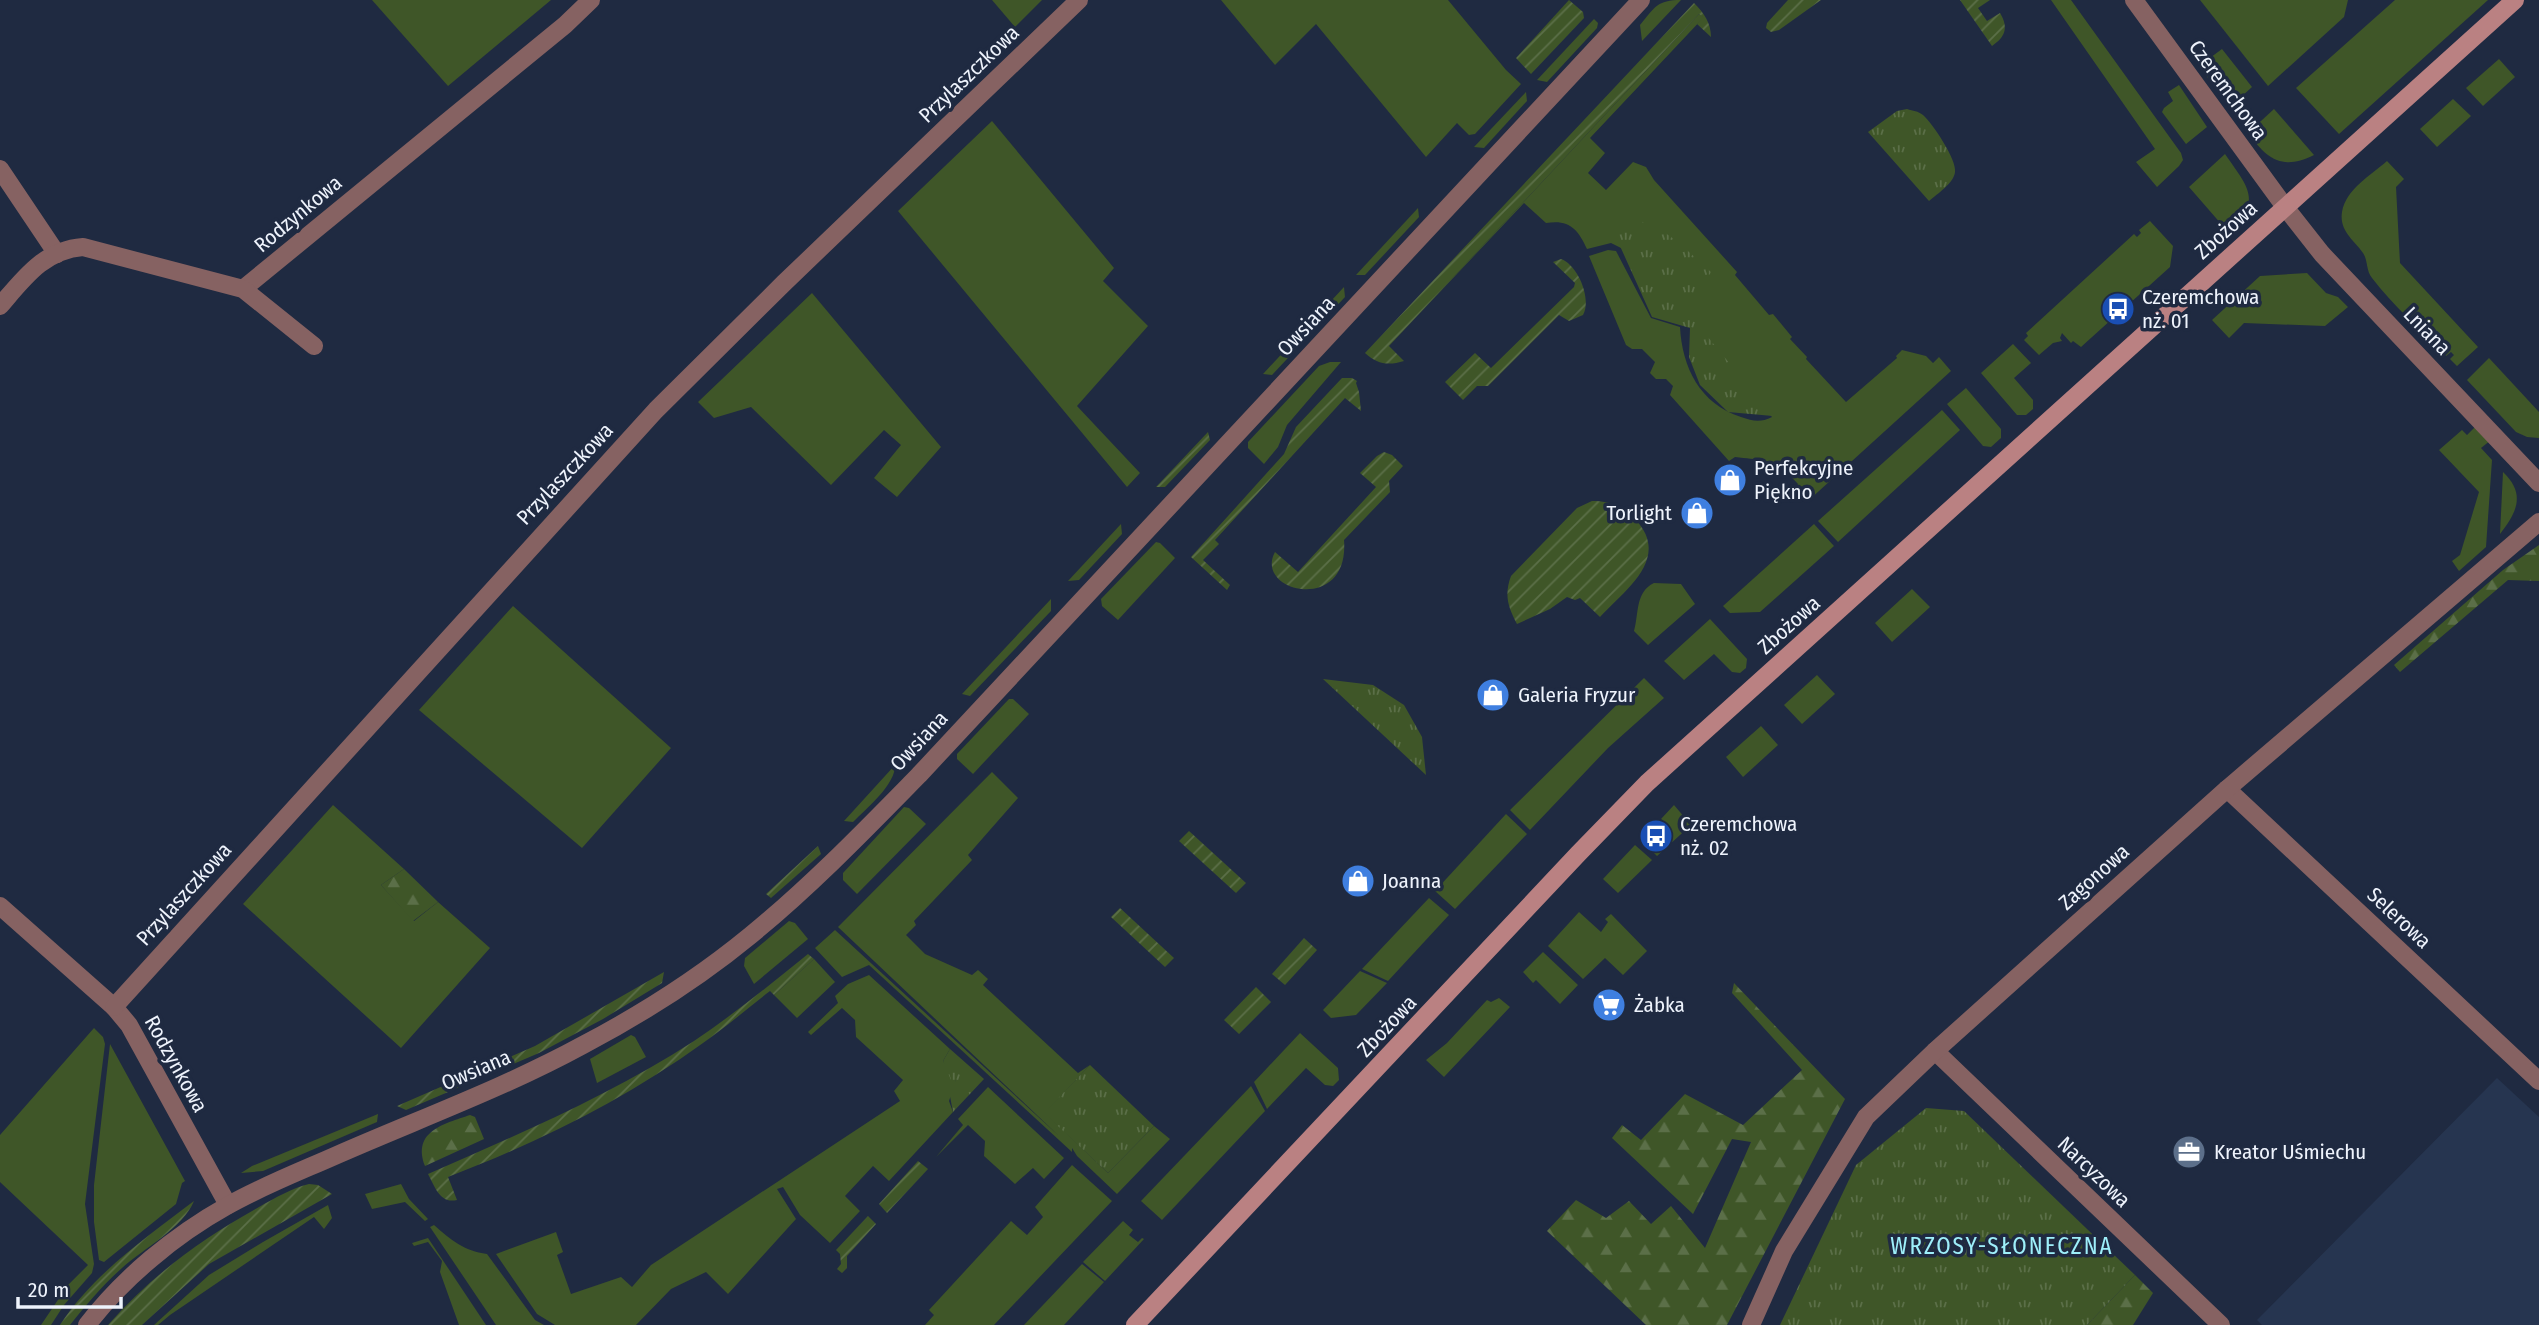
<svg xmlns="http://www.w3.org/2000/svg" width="2539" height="1325" viewBox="0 0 2539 1325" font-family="'Fira Sans Condensed',sans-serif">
	<defs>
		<pattern id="forest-firs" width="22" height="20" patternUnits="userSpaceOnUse" patternTransform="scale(1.75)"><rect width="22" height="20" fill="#3f5628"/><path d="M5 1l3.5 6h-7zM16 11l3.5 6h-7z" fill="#5b6f48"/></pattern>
		<pattern id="park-tufts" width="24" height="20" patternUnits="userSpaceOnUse" patternTransform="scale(1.75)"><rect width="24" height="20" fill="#3f5628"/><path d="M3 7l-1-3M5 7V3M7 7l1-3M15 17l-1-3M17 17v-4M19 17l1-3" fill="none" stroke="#5b6f48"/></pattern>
		<pattern id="garden-furrows" width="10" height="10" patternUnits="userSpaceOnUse" patternTransform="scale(1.75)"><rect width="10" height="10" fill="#3f5628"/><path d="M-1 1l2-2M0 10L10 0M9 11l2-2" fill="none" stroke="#5b6f48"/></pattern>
	</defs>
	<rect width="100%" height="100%" fill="#1f2a41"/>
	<path fill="#263550" d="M2497,1078L2539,1117V1325H2262L2257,1320Z"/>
	<g fill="#3f5628">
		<path d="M372,0H551L448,86Z"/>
		<path d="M992,0H1042L1015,27Z"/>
		<path d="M1221,0H1448L1506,70L1521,84L1475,134L1469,135L1457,123L1426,157L1316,24L1275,65Z"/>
		<path d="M1681,0L1642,41L1640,25C1655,7 1657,0 1681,0Z"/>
		<path d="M2051,0H2071L2181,153L2183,160L2179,166L2157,187L2136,162L2155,149Z"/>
		<path d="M2200,0H2348L2344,17L2268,86Z"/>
		<path d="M2395,0H2488L2339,134L2296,88Z"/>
		<path d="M1699,14L1704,17L1590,138L1605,153L1588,173L1606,190L1633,162L1646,167L1654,180L1737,272L1735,275L1769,315L1773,314L1792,337L1790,339L1807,357L1806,359L1846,402L1897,358L1896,356L1902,350L1926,356L1933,363L1939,357L1951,371L1808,501L1796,487L1798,484C1774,458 1769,461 1735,457L1729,461L1670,395L1673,386L1666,379H1656L1650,373L1655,362L1642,349H1632L1626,345L1589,256L1608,250L1616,251L1651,318L1680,327C1682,367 1700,404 1741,417C1753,421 1760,423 1772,417L1625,250L1611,243L1587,249C1578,229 1569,219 1546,223L1524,203L1388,347Z"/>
		<path d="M1594,19L1598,23L1597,28L1547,82L1537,80Z"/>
		<path d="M2222,49L2252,87L2230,107L2199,66Z"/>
		<path d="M2499,59L2515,77L2483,106L2466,88Z"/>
		<path d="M2179,85L2207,127L2186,144L2162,112L2164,108L2173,101L2168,92Z"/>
		<path d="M1526,92L1527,101L1484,148L1474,147Z"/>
		<path d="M2453,99L2471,116L2437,147L2420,129Z"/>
		<path d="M2274,109L2314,155C2282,171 2267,159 2248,133Z"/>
		<path d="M992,121L1114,268L1103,281L1148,326L1077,406L1140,473L1127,487L898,211Z"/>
		<path d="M2225,154C2247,186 2264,201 2229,233L2189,187Z"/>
		<path d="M2387,161L2404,179L2396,187L2400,263L2478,347L2457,366L2450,359L2454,355L2451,352L2446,356C2422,330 2393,306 2372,278C2366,271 2368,260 2363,253C2354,240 2339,231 2342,212C2346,189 2371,175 2387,161Z"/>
		<path d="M1418,208L1419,217L1365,275H1356Z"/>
		<path d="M2150,221L2173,246L2170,267L2129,304L2123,298L2107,313L2112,319L2081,347L2073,341L2071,343L2062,333L2060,338L2062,341L2053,343L2039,355L2024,340L2028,336L2026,333L2134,234L2137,237L2141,233L2139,230Z"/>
		<path d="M2307,273L2326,293L2338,297L2348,307L2325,326L2244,323L2229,338L2212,320L2260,276Z"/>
		<path d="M1344,287L1345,297L1272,375L1263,374Z"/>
		<path d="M812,293L941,447L897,497L874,478L901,445L884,430L831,485L751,407L714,418L698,402Z"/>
		<path d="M2013,344L2031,363L2014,378L2033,400V409L2026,415H2017L1981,373Z"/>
		<path d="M2489,358L2539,412V438L2527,437L2516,432L2467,380Z"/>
		<path d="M1330,362H1341L1287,425L1278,447L1264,464L1248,448V442L1319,366Z"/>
		<path d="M1966,388L2001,429V438L1991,447L1983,446L1947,404Z"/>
		<path d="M1942,410L1960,430L1838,542L1818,521Z"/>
		<path d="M2477,425L2491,440L2481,448L2492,460L2486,547L2459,571L2452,561L2460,555L2479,492L2439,450L2462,430L2467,435Z"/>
		<path d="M2503,472C2526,494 2517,512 2500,534Z"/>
		<path d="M1121,524L1122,534L1079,580L1068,581Z"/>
		<path d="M1814,524L1834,546L1760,612L1730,613L1723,606Z"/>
		<path d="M1156,542L1160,543L1175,558L1118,620L1102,606L1101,599Z"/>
		<path d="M1654,583L1681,584L1695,604L1648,645L1634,631C1639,614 1635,592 1654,583Z"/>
		<path d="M1912,589L1930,607L1892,642L1875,623Z"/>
		<path d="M1051,599V611L970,696L962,694Z"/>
		<path d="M513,606L671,748L582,848L419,710Z"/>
		<path d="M1710,619L1747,659L1746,668L1740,673L1732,672L1714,654L1684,680L1664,661Z"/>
		<path d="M1817,675L1835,694L1802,724L1784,705Z"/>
		<path d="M1644,678L1664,698L1608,748L1530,830L1510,810Z"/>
		<path d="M1009,699H1013L1029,714L973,774L957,759V754Z"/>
		<path d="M1761,726L1778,745L1743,777L1726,757Z"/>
		<path d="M895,765C896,784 866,809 853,822L844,821Z"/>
		<path d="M992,772L1018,798L968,855L972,860L914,921L916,925L906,935L925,954L972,975L978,970L988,979L983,985L1078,1073L1090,1065L1045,1113L1108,1173L1154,1126L1170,1139L1117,1194L1077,1156L1072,1148V1152L869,965L842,977L815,948L835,930L1059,1136L838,927Z"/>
		<path d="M333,805L404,869L381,885L414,921L438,902L490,948L401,1048L243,904Z"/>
		<path d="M1674,805L1691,825L1657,856L1640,839L1644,834L1648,838L1645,842L1651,847L1667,829L1664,825L1666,823L1661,819Z"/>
		<path d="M904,807L909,808L926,824L857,894L843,880V873Z"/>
		<path d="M1506,814L1527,834L1455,909L1435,891Z"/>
		<path d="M1635,845L1652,860L1618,893L1603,879Z"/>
		<path d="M1429,898L1449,915L1388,981L1362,969Z"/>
		<path d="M1579,912L1601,932L1608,922L1605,919L1611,914L1647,951L1623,975L1605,958L1583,979L1548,946Z"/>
		<path d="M789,921L795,923L808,939L754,984L744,966L745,958Z"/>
		<path d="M1543,952L1578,985L1560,1004L1536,980L1533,983L1523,972Z"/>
		<path d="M814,959L835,982L797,1018L774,995Z"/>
		<path d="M1360,971L1387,983L1356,1015L1331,1018L1323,1010Z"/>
		<path d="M869,975L950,1049L943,1061L956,1080L949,1101L953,1112L889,1181L873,1166L845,1196L860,1211L830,1243L800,1215L783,1187L777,1189L796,1219L728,1294L706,1272L671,1289L636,1325H555L537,1314L496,1254L556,1232L563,1252L557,1255L571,1294L621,1277L632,1287L651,1265L900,1101L894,1091L903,1080L856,1037L855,1020L842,1008L811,1035L808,1032L838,1003L835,996L848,984Z"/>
		<path d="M1499,998L1510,1007L1444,1077L1426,1060L1447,1043L1487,1000L1491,1002Z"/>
		<path d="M94,1028L103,1037L105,1044L85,1204L94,1264L92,1273L64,1305L51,1325H41L68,1285L88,1265L0,1182V1135Z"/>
		<path d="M1300,1033L1338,1068L1339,1080L1333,1086L1325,1085L1306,1068L1267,1109L1254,1082Z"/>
		<path d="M631,1035L635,1037L646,1057L597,1083L590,1059Z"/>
		<path d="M110,1044L185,1181L182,1183L176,1204L104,1262L99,1260L94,1222V1185Z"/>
		<path d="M1251,1086L1265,1111L1162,1220L1141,1201Z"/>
		<path d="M988,1087L1064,1158L1044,1179L1033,1168L1015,1184L984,1156L985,1141L968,1125L936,1157L963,1125L958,1119Z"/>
		<path d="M378,1114L377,1122L263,1171L241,1173L252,1166Z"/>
		<path d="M1072,1165L1112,1201L994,1325H925L934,1315L929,1310L1011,1221L1027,1235L1043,1217L1035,1207Z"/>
		<path d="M401,1184L409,1199L428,1219L425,1221L405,1202L372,1209L365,1194Z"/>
		<path d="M328,1205L332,1218L324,1229L314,1217L170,1315L158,1325H154L209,1275L263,1242Z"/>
		<path d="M1123,1221L1133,1230L1129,1235L1138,1242L1142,1238L1144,1239L1105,1281L1083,1262Z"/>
		<path d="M434,1225C451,1240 464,1251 487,1254L535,1320L544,1325H496L430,1227Z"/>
		<path d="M428,1238L486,1325H459L440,1272L442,1261L428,1242L414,1246L412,1243Z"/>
		<path d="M1082,1264L1104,1282L1064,1325H1024Z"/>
	</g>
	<g fill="url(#forest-firs)">
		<path d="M2539,545V581L2508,580L2400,672L2394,665L2503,570Z"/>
		<path d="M404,869L438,902L413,921L381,885Z"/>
		<path d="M1734,983L1845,1099L1727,1325H1646L1547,1231L1576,1200L1606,1218L1629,1201L1651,1224L1671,1206L1705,1248L1751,1142L1732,1139L1693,1214L1612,1138L1622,1125L1641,1140L1685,1094L1743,1125L1802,1070L1732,993Z"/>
		<path d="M470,1115L475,1117L484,1139L425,1166C412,1131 444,1124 470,1115Z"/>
		<path d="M2135,1275L2153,1293L2133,1325H2087Z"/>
	</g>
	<g fill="url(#park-tufts)">
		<path d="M1907,109C1913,111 1918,111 1923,115C1933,124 1957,160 1955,172C1954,183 1937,194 1929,201L1868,132L1897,111Z"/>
		<path d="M1635,220C1666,226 1688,252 1711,272L1688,313L1773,416L1728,412L1700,385L1689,357L1690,328L1652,317L1611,226Z"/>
		<path d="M1323,679L1373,685L1404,705L1422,737L1426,775Z"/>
		<path d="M950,1049L984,1079L953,1112L949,1091L956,1080H951L943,1061Z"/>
		<path d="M1090,1065L1154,1126L1108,1173L1044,1113Z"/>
		<path d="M1926,1108L1964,1111L2135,1275L2087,1325H1780L1856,1165Z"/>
	</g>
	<g fill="url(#garden-furrows)">
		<path d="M1569,0L1583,12L1584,18L1531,74L1516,58Z"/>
		<path d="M1788,0H1821L1779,30L1771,32L1766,28L1767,23Z"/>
		<path d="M1960,0H1990L1978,8L1987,21L2000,13C2009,28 2005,37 1992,46Z"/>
		<path d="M1694,3C1704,13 1711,23 1711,37L1697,24L1703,17L1699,14L1389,346L1404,361C1388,366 1377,364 1365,353Z"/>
		<path d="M1561,259C1578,265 1592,299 1583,315L1569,321L1559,315L1488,386H1477L1463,400L1445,382L1475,353L1491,368L1574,287L1575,283L1553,262Z"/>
		<path d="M1342,378H1352L1357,381L1356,383L1359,392L1361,411L1345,398L1215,540L1219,544L1203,560L1230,585L1227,590L1191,557L1284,454L1296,427Z"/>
		<path d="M1208,432L1210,440L1165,487H1156Z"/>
		<path d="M1384,452L1392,455L1403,466L1389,481L1390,492L1344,540C1350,615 1253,592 1275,552L1298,572L1376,487L1360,473L1377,456Z"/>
		<path d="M1592,501C1610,501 1623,506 1635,519C1672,558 1625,590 1600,617L1580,598L1575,600L1567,597L1550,609L1517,624C1508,607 1504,595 1511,576L1577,508Z"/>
		<path d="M1189,831L1246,883L1236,893L1179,841Z"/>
		<path d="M818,846L821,854L771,898L766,894Z"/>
		<path d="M1120,908L1174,958L1165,967L1111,917Z"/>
		<path d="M1304,938L1317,950L1285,985L1272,974Z"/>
		<path d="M808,954L814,959L774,995L770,991C748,1008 726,1027 703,1043C624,1100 537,1143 448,1177L457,1200C440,1204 435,1187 428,1174C519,1134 611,1095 694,1041C734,1014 771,984 808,954Z"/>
		<path d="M664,972L662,983L603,1019L539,1053L406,1110L397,1106L535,1046Z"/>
		<path d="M1256,987L1271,1002L1239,1034L1224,1020Z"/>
		<path d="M918,1161L928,1169L887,1213L879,1204Z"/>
		<path d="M309,1184L318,1185L332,1194L209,1264L142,1325H108C151,1276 201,1239 259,1207C275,1198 292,1188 309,1184Z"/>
		<path d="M194,1201C183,1228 144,1248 122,1268C103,1285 86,1305 70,1325H60C93,1274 147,1237 194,1201Z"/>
		<path d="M868,1216L876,1224L847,1256V1268L842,1273L837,1269L841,1264L840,1254L836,1250Z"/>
	</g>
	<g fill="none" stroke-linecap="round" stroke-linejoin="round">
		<g stroke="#866262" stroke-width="18">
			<path d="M2134,0L2285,207L2322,254L2539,483"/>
			<path d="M0,169L57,254"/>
			<path d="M243,289L565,25L591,0"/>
			<path d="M0,306C24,278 44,250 83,247L243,289L314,346"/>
			<path d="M2227,789L2539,1081"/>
			<path d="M0,906L114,1007L129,1025L228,1205"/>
			<path d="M114,1007L656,410L784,283L1079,0"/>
			<path d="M1935,1051L2221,1325"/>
			<path d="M87,1325C123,1278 175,1235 227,1206C262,1186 301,1171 337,1155C419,1119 504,1088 583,1045C642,1014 700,977 751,935C811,886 865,830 919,775L1641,0"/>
			<path d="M1751,1325L1784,1251L1866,1117L1935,1051L2227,789L2539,522"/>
		</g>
		<path stroke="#ba8182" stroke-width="18" d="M1135,1325L1578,854L1647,783L2515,0"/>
	</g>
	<defs>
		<symbol id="bus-disc" viewBox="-11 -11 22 22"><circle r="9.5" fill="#1a4fb4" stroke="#1f2a41"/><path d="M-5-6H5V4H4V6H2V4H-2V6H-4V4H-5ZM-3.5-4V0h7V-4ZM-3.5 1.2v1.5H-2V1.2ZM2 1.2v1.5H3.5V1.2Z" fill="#fff"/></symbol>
		<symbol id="shop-disc" viewBox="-11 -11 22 22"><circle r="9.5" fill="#3f7fe0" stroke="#1f2a41"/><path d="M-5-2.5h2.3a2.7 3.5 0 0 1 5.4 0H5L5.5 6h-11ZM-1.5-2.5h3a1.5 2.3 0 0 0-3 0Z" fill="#fff"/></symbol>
		<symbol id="supermarket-disc" viewBox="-11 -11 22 22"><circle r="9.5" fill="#3f7fe0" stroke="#1f2a41"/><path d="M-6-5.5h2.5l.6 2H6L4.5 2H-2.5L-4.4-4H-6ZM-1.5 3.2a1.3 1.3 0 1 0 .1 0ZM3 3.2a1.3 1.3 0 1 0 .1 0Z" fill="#fff"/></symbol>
		<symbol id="office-disc" viewBox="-11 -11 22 22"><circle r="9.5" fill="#5c6f8a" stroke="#1f2a41"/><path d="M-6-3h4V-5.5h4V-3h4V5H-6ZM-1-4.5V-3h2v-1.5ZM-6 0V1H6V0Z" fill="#fff"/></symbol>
	</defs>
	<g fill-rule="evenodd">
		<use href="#bus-disc" x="2099" y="290" width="38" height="38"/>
		<use href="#shop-disc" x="1711" y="461" width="38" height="38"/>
		<use href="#shop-disc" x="1678" y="494" width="38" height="38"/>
		<use href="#shop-disc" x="1474" y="676" width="38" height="38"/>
		<use href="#bus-disc" x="1637" y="817" width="38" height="38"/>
		<use href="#shop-disc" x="1339" y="862" width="38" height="38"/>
		<use href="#supermarket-disc" x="1590" y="986" width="38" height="38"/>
		<use href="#office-disc" x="2170" y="1133" width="38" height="38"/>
	</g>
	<g text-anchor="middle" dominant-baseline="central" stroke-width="7" stroke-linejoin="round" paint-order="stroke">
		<g font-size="21" fill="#eef3fc" stroke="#1f2a41">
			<text transform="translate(969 74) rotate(-44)">Przylaszczkowa</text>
			<text transform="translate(2228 90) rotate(54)">Czeremchowa</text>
			<text transform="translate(298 214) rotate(-40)">Rodzynkowa</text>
			<text transform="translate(2226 230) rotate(-42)">Zbożowa</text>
			<text transform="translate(1306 326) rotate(-47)">Owsiana</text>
			<text transform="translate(2427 331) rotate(46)">Lniana</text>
			<text transform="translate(565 474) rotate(-47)">Przylaszczkowa</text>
			<text transform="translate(1789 625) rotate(-42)">Zbożowa</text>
			<text transform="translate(919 741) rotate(-47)">Owsiana</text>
			<text transform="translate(2094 877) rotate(-42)">Zagonowa</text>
			<text transform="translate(184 894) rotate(-48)">Przylaszczkowa</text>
			<text transform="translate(2399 918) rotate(43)">Selerowa</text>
			<text transform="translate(1387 1026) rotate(-47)">Zbożowa</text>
			<text transform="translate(176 1064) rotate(61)">Rodzynkowa</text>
			<text transform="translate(476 1070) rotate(-23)">Owsiana</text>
			<text transform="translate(2094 1172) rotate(44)">Narcyzowa</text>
		</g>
		<g font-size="21" fill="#eef3fc" stroke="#1f2a41" text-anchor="start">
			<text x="2142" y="297">Czeremchowa<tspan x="2142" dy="24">nż. 01</tspan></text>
			<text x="1754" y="468">Perfekcyjne<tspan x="1754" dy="24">Piękno</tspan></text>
			<text x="1672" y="513" text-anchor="end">Torlight</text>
			<text x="1518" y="695">Galeria Fryzur</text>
			<text x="1680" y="824">Czeremchowa<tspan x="1680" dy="24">nż. 02</tspan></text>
			<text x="1382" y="881">Joanna</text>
			<text x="1634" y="1005">Żabka</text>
			<text x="2214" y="1152">Kreator Uśmiechu</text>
		</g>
		<g font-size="23" letter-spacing="2" fill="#9eeffa" stroke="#1f2a41">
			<text x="2002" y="1246">WRZOSY-SŁONECZNA</text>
		</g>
	</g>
	<path d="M18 1297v10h103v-10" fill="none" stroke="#eef3fc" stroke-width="3.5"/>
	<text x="28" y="1297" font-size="21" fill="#eef3fc" stroke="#1f2a41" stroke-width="5" paint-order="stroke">20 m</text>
</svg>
